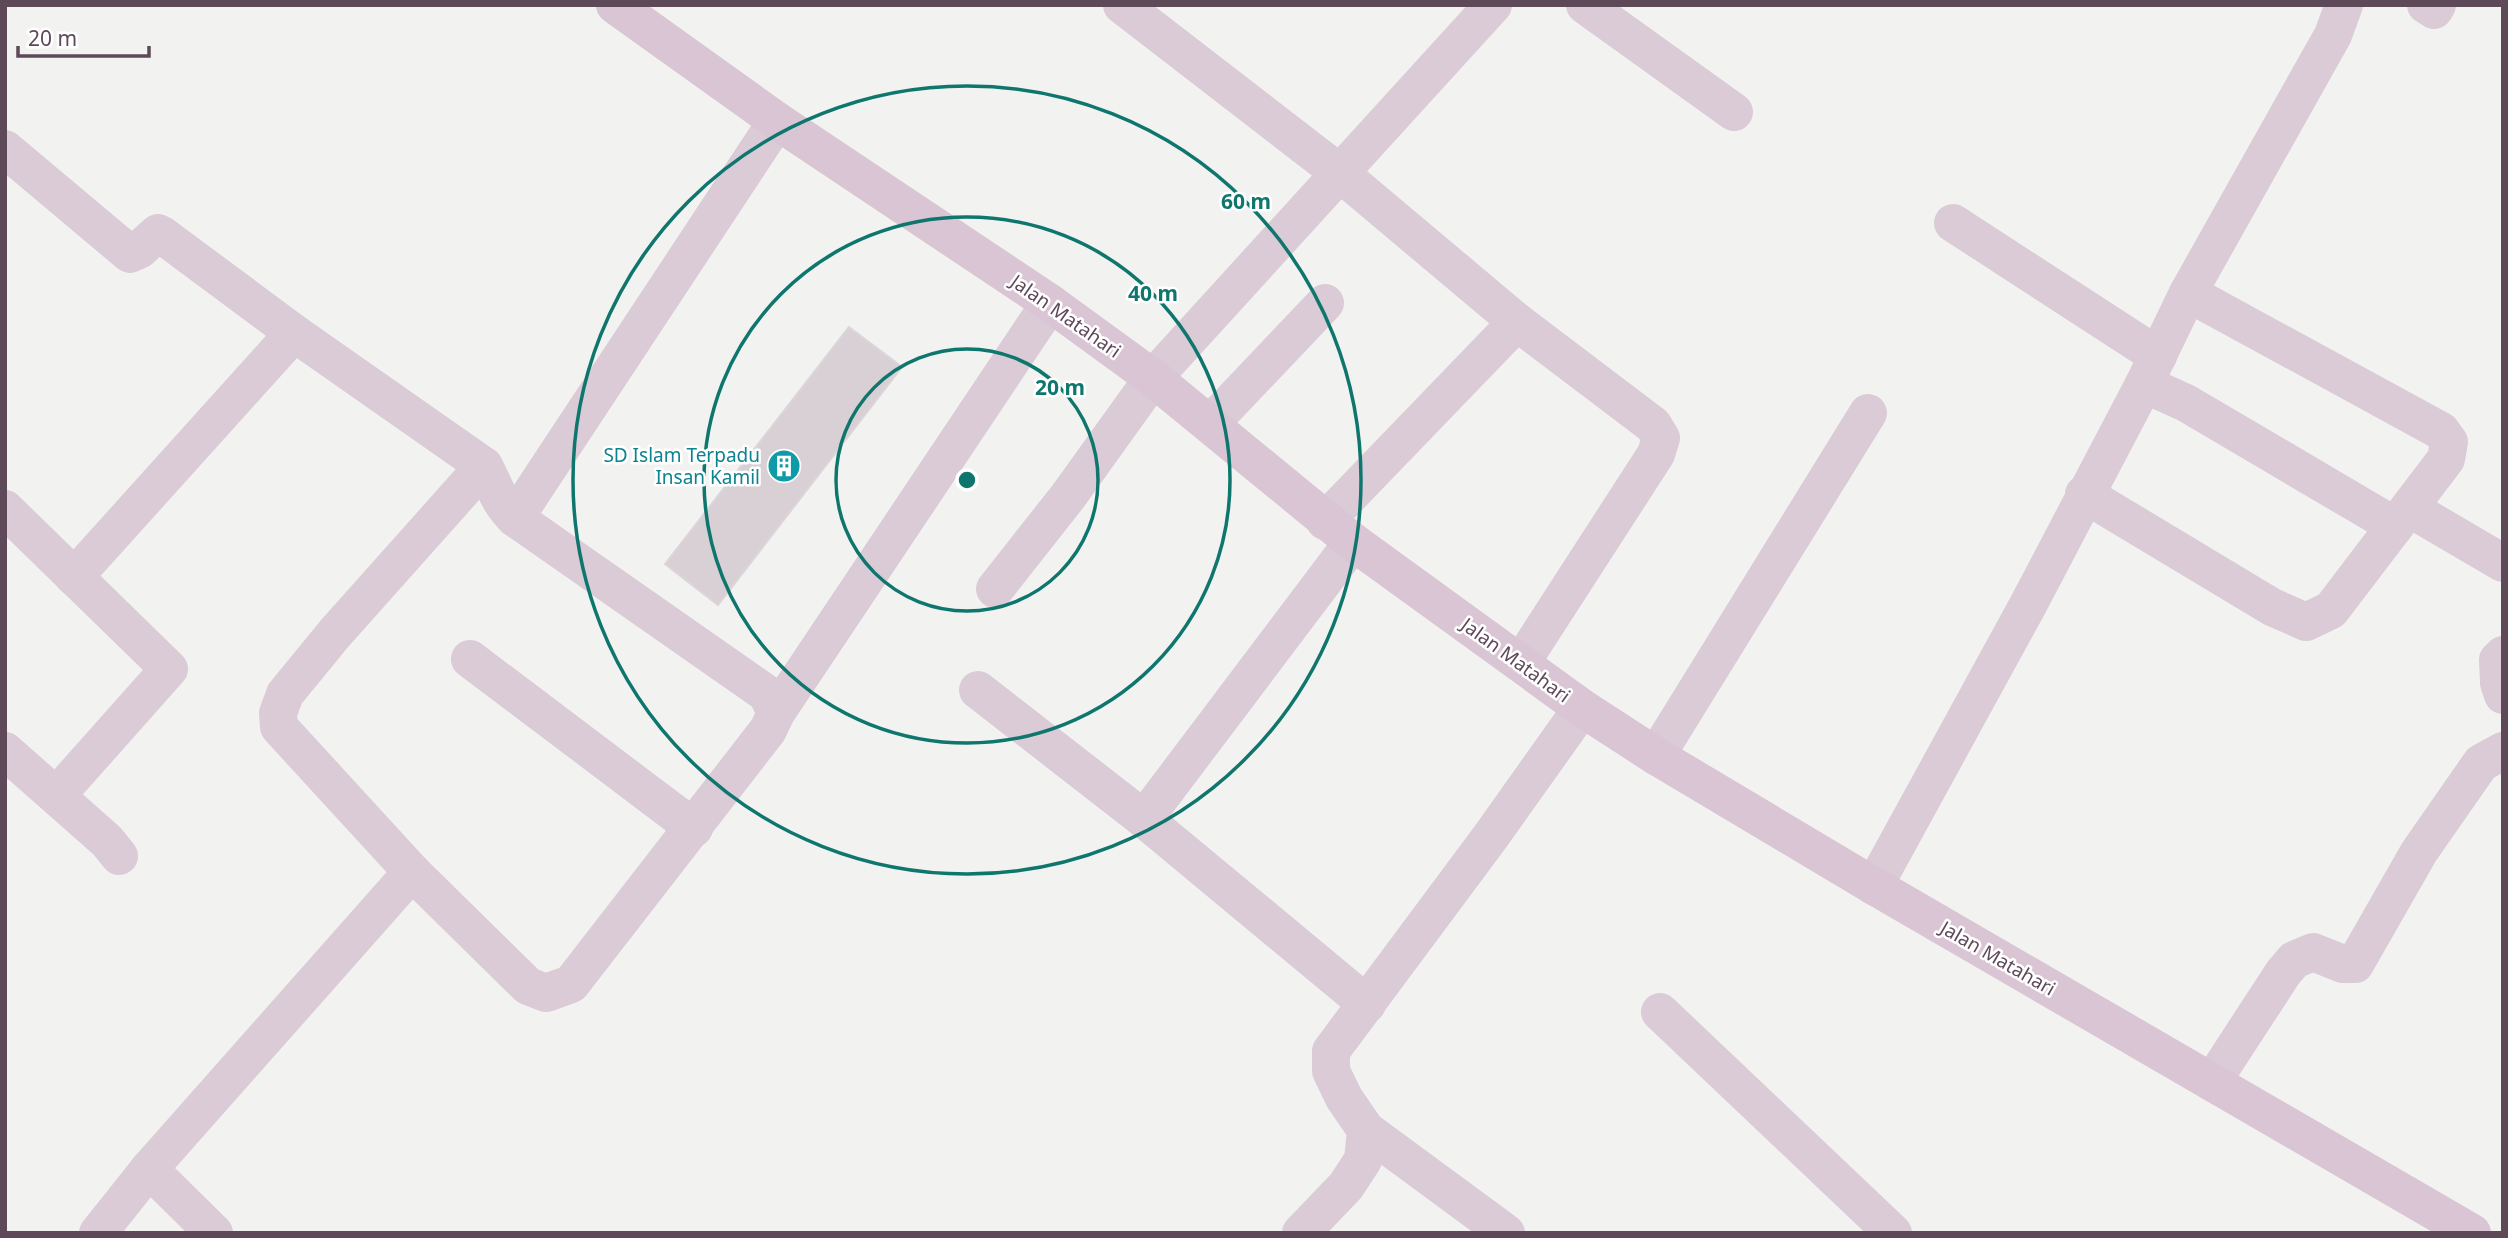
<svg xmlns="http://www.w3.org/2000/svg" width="2508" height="1238" viewBox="0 0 2508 1238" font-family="'Noto Sans',sans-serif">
	<rect width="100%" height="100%" fill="#f2f3f1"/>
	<path fill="#d8d0d5" stroke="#dcd5d9" stroke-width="2" d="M849,327L902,367L718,605L665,564Z"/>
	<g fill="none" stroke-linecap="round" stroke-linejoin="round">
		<g stroke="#dacbd7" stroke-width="38">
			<path d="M1122,5L1341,174L1517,322L1653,425L1661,438L1656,454L1521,663"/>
			<path d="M1585,5L1734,112"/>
			<path d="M2426,5L2434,10L2437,5"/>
			<path d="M5,149L130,254L139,250L158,233L162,235L294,333L484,466C496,488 497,500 515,518L767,694L776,713"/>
			<path d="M1953,223L2158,356"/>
			<path d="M2144,384L2186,403L2395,526"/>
			<path d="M1210,424L1325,303"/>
			<path d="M484,466L335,633L285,694L278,713L279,727L412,872L528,986L546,993L571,984L768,730L776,713L1050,303"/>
			<path d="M2084,494L2272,607L2306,622L2331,610L2446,459L2449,442L2441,431L2188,293"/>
			<path d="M2409,508L2503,563"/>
			<path d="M5,509L169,669L57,795"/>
			<path d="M515,518L777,121"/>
			<path d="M1325,521L1517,322"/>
			<path d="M74,577L294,333"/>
			<path d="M995,589L1069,495L1153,378L1493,5"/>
			<path d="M2503,655L2498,660L2499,683L2503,695"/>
			<path d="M470,659L694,828"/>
			<path d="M978,690L1144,819L1367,1004"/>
			<path d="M5,751L107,841L119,856"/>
			<path d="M1656,756L1868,413"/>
			<path d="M1144,819L1353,542"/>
			<path d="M1874,886L2028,605L2144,384L2188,293L2333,35L2344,5"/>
			<path d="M1660,1012L1893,1233"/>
			<path d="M2212,1082L2283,973L2294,960L2313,952L2343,964H2355L2419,852L2481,763L2503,751"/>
			<path d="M149,1169L214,1233"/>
			<path d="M98,1233L149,1169L412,872"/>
			<path d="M1301,1233L1346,1186L1363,1160L1366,1130"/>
			<path d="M1506,1233L1366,1130L1344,1098L1331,1071V1051L1491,836L1582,708"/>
		</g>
		<path stroke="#d9c5d3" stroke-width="38" d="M615,5L777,121L1050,303L1153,378L1353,542L1582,708L1656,756L1874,886L2472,1233"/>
	</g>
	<g fill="none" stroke="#0f766e" stroke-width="3.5">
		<circle cx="967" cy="480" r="131"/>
		<circle cx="967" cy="480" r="263"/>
		<circle cx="967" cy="480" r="394"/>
	</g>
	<defs>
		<symbol id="building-disc" viewBox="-11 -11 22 22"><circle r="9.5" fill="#0f9aa8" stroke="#fff"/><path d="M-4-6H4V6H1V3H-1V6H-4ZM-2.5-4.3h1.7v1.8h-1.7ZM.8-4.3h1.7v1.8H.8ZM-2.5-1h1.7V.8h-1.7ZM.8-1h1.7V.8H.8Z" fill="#fff"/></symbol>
	</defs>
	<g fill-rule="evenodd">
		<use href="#building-disc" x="765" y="447" width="38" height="38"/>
	</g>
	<g text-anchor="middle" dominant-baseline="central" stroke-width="5" stroke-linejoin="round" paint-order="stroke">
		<g font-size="19" fill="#5e4959" stroke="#fff">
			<text transform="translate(1066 316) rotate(35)">Jalan Matahari</text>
			<text transform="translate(1516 660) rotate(36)">Jalan Matahari</text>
			<text transform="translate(1998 958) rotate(30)">Jalan Matahari</text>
		</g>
		<g font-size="19" fill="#0d838f" stroke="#fff" text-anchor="end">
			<text x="760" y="455">SD Islam Terpadu<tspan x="760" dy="22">Insan Kamil</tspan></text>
		</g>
	</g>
	<circle cx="967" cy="480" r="10" fill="#0f766e" stroke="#fff" stroke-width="3.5"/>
	<g font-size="21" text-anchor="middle" font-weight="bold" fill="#0f766e" stroke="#fff" stroke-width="5" stroke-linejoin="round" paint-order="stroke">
		<text x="1246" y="209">60 m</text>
		<text x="1153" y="301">40 m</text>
		<text x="1060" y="395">20 m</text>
	</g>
	<rect width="2508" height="1238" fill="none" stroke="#5e4959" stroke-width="14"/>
	<path d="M18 46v10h131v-10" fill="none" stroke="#5e4959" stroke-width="3.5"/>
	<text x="28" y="46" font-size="21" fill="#5e4959" stroke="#ffffff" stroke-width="5" paint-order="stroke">20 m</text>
</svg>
